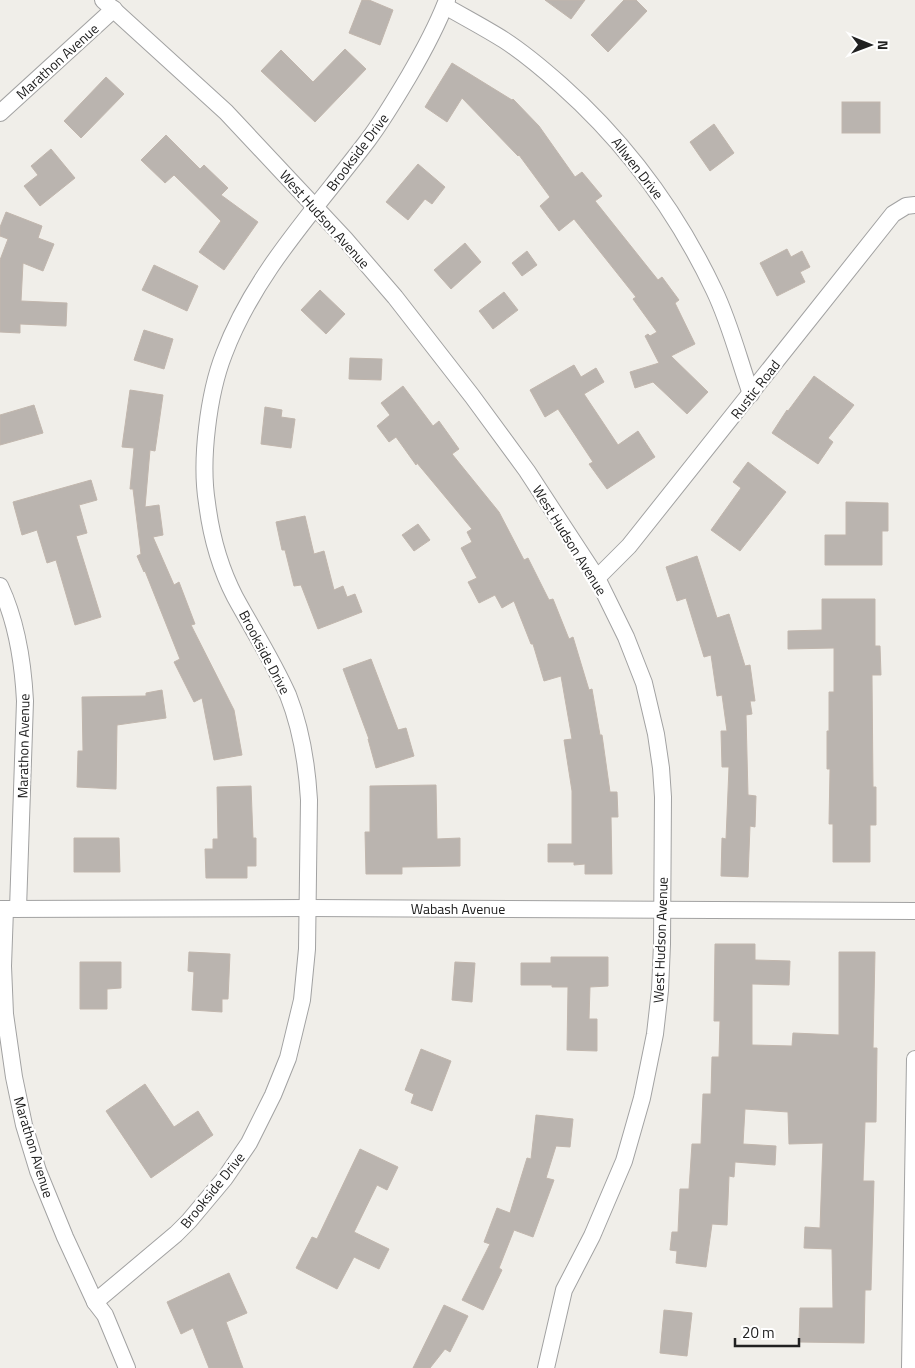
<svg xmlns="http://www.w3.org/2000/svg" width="915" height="1368" viewBox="0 0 915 1368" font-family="'Titillium Web',sans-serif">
	<rect width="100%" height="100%" fill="#f0eee9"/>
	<g fill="#bab4af" stroke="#c1b6ad">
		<path d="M362,0H369L393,10L380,45L349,33Z"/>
		<path d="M545,0H585L571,19Z"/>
		<path d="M624,0H636L647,11L608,52L591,35Z"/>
		<path d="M345,49L366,69L315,122L261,71L281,50L313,82Z"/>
		<path d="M452,63L512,100L513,99L539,126L575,177L582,172L602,196L595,201L658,280L662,277L679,300L675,303L695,344L671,356L708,392L687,414L653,382L635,388L630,372L659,363L645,336L648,334L650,336L657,332L633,299L636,297L574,219L559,231L540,206L550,197L519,155L518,156L462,98L447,122L425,107Z"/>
		<path d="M106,77L124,94L81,138L64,121Z"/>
		<rect x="842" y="102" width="38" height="31"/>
		<path d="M714,124L734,153L710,171L690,142Z"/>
		<path d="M166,135L200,169L204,165L228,188L221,195L258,222L224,270L199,252L221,221L174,175L165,183L141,160Z"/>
		<path d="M51,149L75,178L40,206L24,186L38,175L31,166Z"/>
		<path d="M418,164L445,187L432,204L425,199L408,220L386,202Z"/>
		<path d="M6,212L42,226L38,238L54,244L43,271L23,263L21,301L67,303L66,326L20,324V333L0,332V260L8,239L0,236V227Z"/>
		<path d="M465,243L481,262L451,289L434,270Z"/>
		<path d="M787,249L791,257L802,251L810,267L800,272L805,282L777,296L760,263Z"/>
		<path d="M527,251L537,265L522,276L512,263Z"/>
		<path d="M154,265L198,286L187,311L142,290Z"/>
		<path d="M320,290L345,314L326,334L301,310Z"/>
		<path d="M504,292L518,310L493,329L479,311Z"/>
		<path d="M144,330L173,339L164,369L134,360Z"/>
		<path d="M350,358L382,359L381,380L349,379Z"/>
		<path d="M574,365L581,377L596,368L604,382L584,394L618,445L638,431L655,457L607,489L589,464L593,462L558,409L545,417L530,390Z"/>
		<path d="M814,376L854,405L828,438L833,442L818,464L772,433L787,410L788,411Z"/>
		<path d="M403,386L433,426L439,421L459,449L452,454L499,512L524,560L528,558L549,600L553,599L569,639L573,637L589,690L592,689L600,735H602L610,792H617L618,817H611L612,874H585V864L574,865V862H548V844H572V791L564,740L572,739L561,676L544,681L533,644H531L514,601L502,608L495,595L479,603L468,582L477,578L461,548L472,542L467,532L472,529L417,463L416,465L396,437L389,442L377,426L390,415L381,403Z"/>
		<path d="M130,390L163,395L155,451L150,450L145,507L159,505L163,535L153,537L174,585L179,582L195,624L191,625L234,710L242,755L214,760L202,698L194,702L174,662L180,659L145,571L144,572L137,556L141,554L133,489H130L134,448L122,447Z"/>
		<path d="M34,405L43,433L0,445V415Z"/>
		<path d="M265,407L282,410L281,417L295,419L291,448L261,444Z"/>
		<path d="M748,462L786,492L740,551L711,530L741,488L733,482Z"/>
		<path d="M91,480L97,500L79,505L87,533L76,536L101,617L75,625L56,560L47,563L37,530L22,535L13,502Z"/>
		<path d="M846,502L888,503V531H882V565H825V535H846Z"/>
		<path d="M305,516L314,554L324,551L334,590L343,586L347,597L355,594L362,612L318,629L301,585L294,586L285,550H282L276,522Z"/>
		<path d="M418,524L430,540L414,551L402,535Z"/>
		<path d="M697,556L717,618L729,614L745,666L750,665L755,701H750L752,714L746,715L748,795L756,796L755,827L750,826L748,877L721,876L722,838L726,839L729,767H722L721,731H727L722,695L717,696L711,655L704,657L686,598L677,601L666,567Z"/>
		<path d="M822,599H875V646H880L881,675H872L873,787H876V825H870V862H833V824H829L830,769H827V731H829V692H834V648L788,649V631L822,630Z"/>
		<path d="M371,659L398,730L406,728L414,756L376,768L368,739H369L343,669Z"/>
		<path d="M162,690L166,718L117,725L116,789L77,787L78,751H83L82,697L146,696V693Z"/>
		<path d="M436,785L437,839L460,838V866L402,867V874H366L365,832H370V786Z"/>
		<path d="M251,786L253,838H256V866H247V878H206L205,849H213V839H218L217,787Z"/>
		<path d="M74,838H119L120,872H74Z"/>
		<path d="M715,944H755V960L790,961L789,985L752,984V1045L792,1046L793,1033L839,1035V952H875L873,1048H877L876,1122H865L863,1181H874L871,1290H865L864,1343L799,1342L800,1308H833L832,1249L804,1248L805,1227L820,1228L823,1143L789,1144L788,1112L745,1109L743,1144L776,1146L775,1165L735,1162L734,1177L729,1176L727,1225L712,1224L706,1267L676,1263L677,1251L670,1250L672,1232H678L680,1189H689L692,1144H701L703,1094H711L712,1057H719L720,1021H714Z"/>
		<path d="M189,952L230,954L228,999H222V1012L192,1010L194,972L188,971Z"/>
		<path d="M551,957H608V986L590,987L589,1019H597V1051L567,1050L568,987H552V985H521V963H551Z"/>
		<path d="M80,962H121V988L107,989V1009H80Z"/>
		<path d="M455,962L475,963L472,1002L452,1000Z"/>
		<path d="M421,1049L451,1061L432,1111L411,1103L414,1094L405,1090Z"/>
		<path d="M145,1084L174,1127L198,1111L213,1135L151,1178L106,1111Z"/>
		<path d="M536,1115L573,1119L570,1147L556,1146L546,1178L554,1180L533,1237L514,1230L499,1268L502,1270L483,1310L462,1300L490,1244L484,1242L497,1208L510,1213L527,1158L531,1159Z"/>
		<path d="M360,1149L398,1167L387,1190L377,1185L354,1232L389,1249L379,1269L354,1257L337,1289L296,1268L312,1237L317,1239Z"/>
		<path d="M229,1273L247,1313L226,1322L243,1368H209L193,1328L181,1334L167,1302Z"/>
		<path d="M444,1305L468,1316L450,1352L445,1349L430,1368H413Z"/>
		<path d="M664,1310L692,1313L687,1356L660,1353Z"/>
	</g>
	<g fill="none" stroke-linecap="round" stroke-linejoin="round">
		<defs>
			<g id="minor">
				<path d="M103,0L226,112L345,239L395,297L472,396L527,471L597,578L626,637L644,683L656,734L661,768L663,797L662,944L660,990L655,1034L642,1098L624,1161L592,1236L564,1290L546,1368"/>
				<path d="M445,6C464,17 485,28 504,40C524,53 543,69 561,85C625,142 677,212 714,290C730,323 739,360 751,394"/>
				<path d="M0,113L114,9"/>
				<path d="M597,578L629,546L893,214L906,206L915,205"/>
				<path d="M0,586C17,622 23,662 25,701L18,909"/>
				<path d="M0,909L308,908L915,911"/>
				<path d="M5,909L3,966L5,1014L14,1077L24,1125L38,1171L65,1237L95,1302L105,1315L127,1368"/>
				<path d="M95,1302L176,1234L189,1221L225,1178L249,1143L273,1095L288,1058L302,1000L307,949L309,800C307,765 301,728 288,695C273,661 253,630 235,597C220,568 211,535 207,503C203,478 204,453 207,428C210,402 215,377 224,354C255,272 316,209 368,140C383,120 396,98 409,76C423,52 437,26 447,0"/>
				<path d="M910,1368L915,1059"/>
			</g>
		</defs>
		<use href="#minor" stroke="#a2a2a2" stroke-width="18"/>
		<use href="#minor" stroke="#fff" stroke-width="16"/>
	</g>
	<g text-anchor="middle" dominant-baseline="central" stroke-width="4.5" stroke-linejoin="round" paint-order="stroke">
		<g font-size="14" fill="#212121" stroke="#fff">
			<text transform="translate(57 61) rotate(-42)">Marathon Avenue</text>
			<text transform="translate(357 152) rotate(-53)">Brookside Drive</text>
			<text transform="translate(638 168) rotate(52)">Allwen Drive</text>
			<text transform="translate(325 219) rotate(48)">West Hudson Avenue</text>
			<text transform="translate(755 389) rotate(-52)">Rustic Road</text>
			<text transform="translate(570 540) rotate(58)">West Hudson Avenue</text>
			<text transform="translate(265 652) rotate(62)">Brookside Drive</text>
			<text transform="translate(23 746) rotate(-89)">Marathon Avenue</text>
			<text x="458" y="908">Wabash Avenue</text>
			<text transform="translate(660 940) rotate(-88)">West Hudson Avenue</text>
			<text transform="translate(34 1147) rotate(73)">Marathon Avenue</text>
			<text transform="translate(212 1190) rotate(-51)">Brookside Drive</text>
		</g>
	</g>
	<g transform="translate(870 45) rotate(91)" stroke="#ffffff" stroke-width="4" paint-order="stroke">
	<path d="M0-4L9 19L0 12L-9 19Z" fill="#212121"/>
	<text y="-8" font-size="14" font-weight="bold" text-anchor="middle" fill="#212121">N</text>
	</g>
	<path d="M735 1338v8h64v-8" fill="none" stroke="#212121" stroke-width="2.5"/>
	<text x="742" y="1338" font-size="15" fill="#212121" stroke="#ffffff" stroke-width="4" paint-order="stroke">20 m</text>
</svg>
